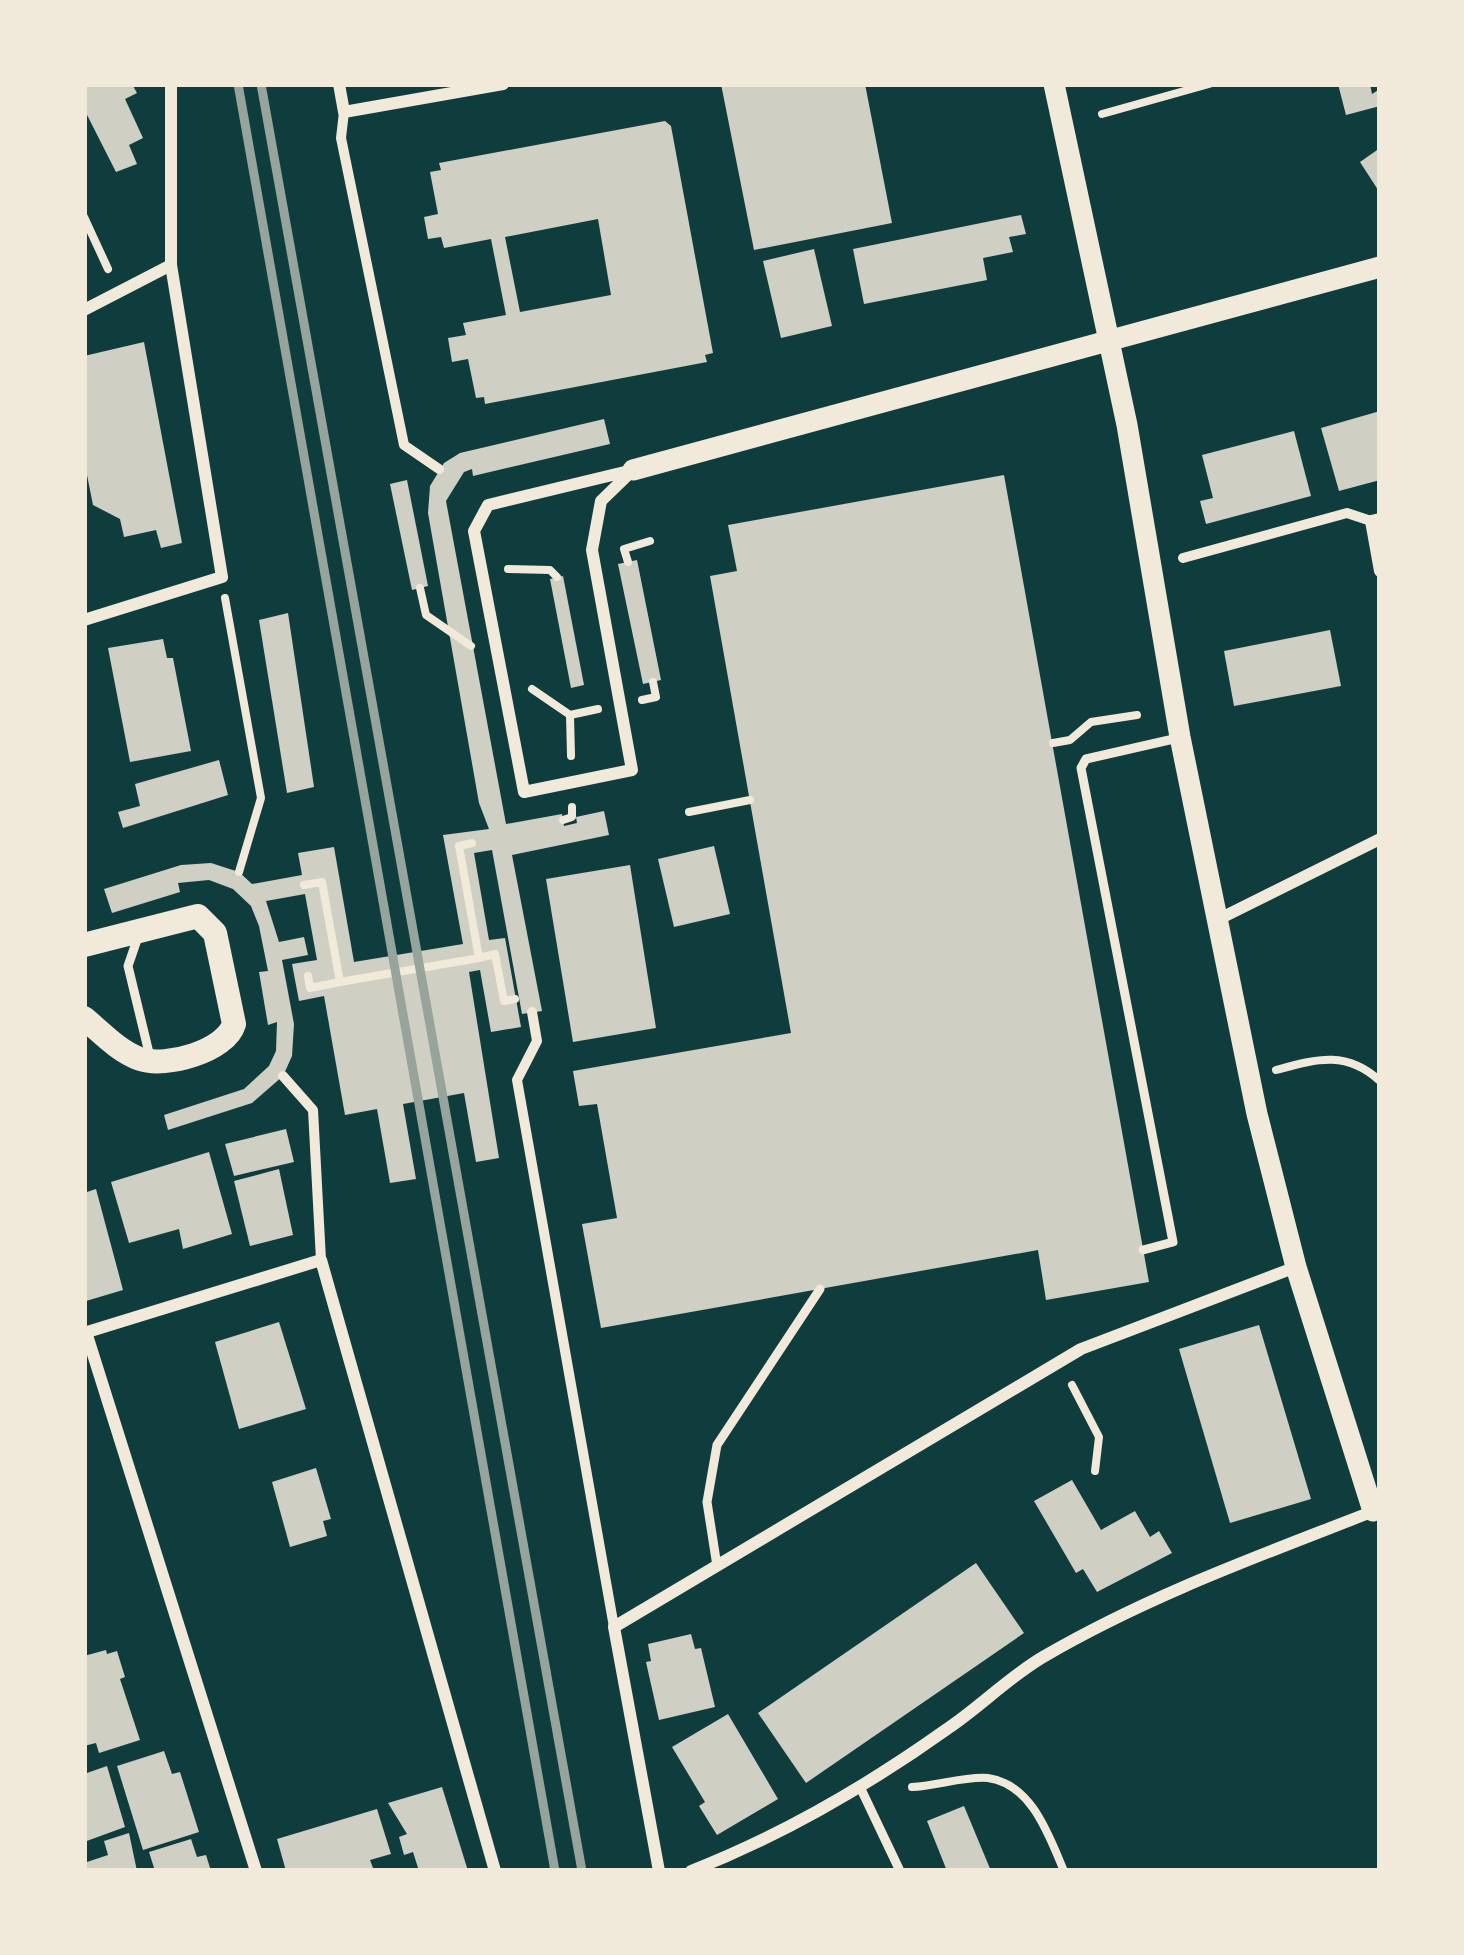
<svg xmlns="http://www.w3.org/2000/svg" width="1464" height="1955" viewBox="0 0 1464 1955" font-family="'Space Grotesk',sans-serif">
	<rect width="100%" height="100%" fill="#0f3d3e"/>
	<g fill="#cfcfc3" fill-rule="evenodd">
		<path d="M84,84H132L137,93L125,99L143,138L129,145L137,164L116,172L84,109Z"/>
		<path d="M721,84H865L892,223L754,250Z"/>
		<path d="M1338,84H1370L1372,94L1380,89V106L1346,115Z"/>
		<path d="M665,121L671,126L713,353L705,355L707,362L485,404L484,397L476,398L468,359L452,362L448,338L466,335L463,323L506,315L491,239L444,248L441,237L428,239L424,217L438,214L430,172L441,170L439,163ZM598,219L611,295L520,312L505,237Z"/>
		<path d="M1380,148V193L1360,162Z"/>
		<path d="M1021,215L1026,234L1009,237L1013,252L983,258L987,280L864,304L853,249Z"/>
		<path d="M814,249L832,326L781,338L763,261Z"/>
		<path d="M144,342L182,543L161,548L156,530L124,537L120,519L93,505L84,460V356Z"/>
		<path d="M1380,411V480L1339,491L1321,428Z"/>
		<path d="M604,419L610,444L473,476L472,469L464,472L446,501L506,824L562,814L564,826L577,823L576,817L604,811L609,835L512,855L542,1011L522,1014L492,850L474,853L489,940L505,938L521,1027L491,1032L480,970L469,972L499,1158L476,1162L464,1093L403,1104L416,1179L390,1183L377,1109L345,1115L324,996L299,1001L292,964L317,960L305,894L266,901L279,942L304,937L308,955L282,960L294,1024L292,1056L283,1076L252,1103L168,1130L164,1115L244,1089L269,1066L276,1051L277,1022L268,1025L259,972L268,971L259,926L251,906L233,889L209,880L178,883L180,892L112,913L104,889L181,865L211,863L239,872L252,884L302,875L298,853L334,847L354,962L463,944L443,835L489,829L479,803L428,513L430,486L444,463L460,453Z"/>
		<path d="M1294,431L1311,496L1206,524L1200,501L1213,498L1202,455Z"/>
		<path d="M1004,475L1149,1282L1046,1300L1038,1250L601,1328L582,1224L617,1218L597,1104L579,1106L573,1071L791,1033L710,576L737,571L728,525Z"/>
		<path d="M407,480L428,586L412,590L390,484Z"/>
		<path d="M637,560L661,680L643,684L618,564Z"/>
		<path d="M563,576L584,685L571,688L550,579Z"/>
		<path d="M288,613L314,787L287,793L259,620Z"/>
		<path d="M1330,630L1341,686L1234,706L1224,651Z"/>
		<path d="M163,639L167,658H173L191,751L130,762L108,648Z"/>
		<path d="M219,760L228,795L123,828L118,812L140,806L135,784Z"/>
		<path d="M714,846L730,914L674,927L658,859Z"/>
		<path d="M630,865L656,1028L573,1042L546,879Z"/>
		<path d="M286,1129L294,1162L234,1176L225,1144Z"/>
		<path d="M209,1152L232,1234L183,1249L179,1229L129,1243L111,1182Z"/>
		<path d="M279,1169L293,1235L250,1246L234,1181Z"/>
		<path d="M96,1189L123,1290L86,1301L84,1193Z"/>
		<path d="M279,1322L306,1409L239,1429L215,1342Z"/>
		<path d="M1259,1325L1311,1499L1230,1523L1179,1349Z"/>
		<path d="M316,1468L331,1519L323,1521L327,1536L290,1547L272,1482Z"/>
		<path d="M1072,1480L1101,1530L1135,1511L1150,1537L1159,1531L1172,1553L1097,1592L1083,1569L1076,1573L1034,1501Z"/>
		<path d="M976,1563L1024,1633L806,1783L758,1713Z"/>
		<path d="M691,1634L695,1649L701,1648L715,1707L659,1720L646,1662L651,1661L648,1644Z"/>
		<path d="M106,1650L107,1654L117,1651L125,1677L120,1679L140,1740L99,1753L96,1743L84,1746V1656Z"/>
		<path d="M728,1714L778,1799L717,1835L699,1806L705,1802L672,1747Z"/>
		<path d="M164,1751L172,1774L180,1772L199,1832L143,1850L117,1766Z"/>
		<path d="M107,1766L125,1827L84,1842V1774Z"/>
		<path d="M442,1787L468,1871H419L413,1852L404,1855L399,1837L407,1834L388,1803Z"/>
		<path d="M964,1806L991,1871H947L927,1821Z"/>
		<path d="M377,1809L391,1854L370,1860L373,1868L286,1871L277,1839Z"/>
		<path d="M129,1833L137,1871H84V1863L108,1855L104,1841Z"/>
		<path d="M191,1839L197,1857L206,1855L211,1871H155L149,1852Z"/>
	</g>
	<g fill="none" stroke-linecap="round" stroke-linejoin="round">
		<g stroke="#f1e9da" stroke-width="8">
			<path d="M1102,114L1209,84"/>
			<path d="M84,217L108,269"/>
			<path d="M628,562L624,549L650,541"/>
			<path d="M508,569L550,570L557,577"/>
			<path d="M420,588L426,615L471,646"/>
			<path d="M225,598L261,798L239,872"/>
			<path d="M532,689L570,715L598,709"/>
			<path d="M642,700L656,697L653,682"/>
			<path d="M570,715L571,756"/>
			<path d="M1053,743L1070,740L1091,722L1137,715"/>
			<path d="M689,812L750,800"/>
			<path d="M563,820L572,817V807"/>
			<path d="M304,885L322,882L340,982L479,958L459,846L472,843"/>
			<path d="M479,958L495,954L504,1001L515,999"/>
			<path d="M308,976L310,988L340,982"/>
			<path d="M1276,1070C1317,1059 1346,1050 1380,1081"/>
			<path d="M1072,1385L1099,1437L1095,1471"/>
			<path d="M912,1787C936,1786 965,1776 988,1778C1032,1784 1049,1836 1064,1871"/>
		</g>
		<g stroke="#f1e9da" stroke-width="9">
			<path d="M139,934L128,966L150,1057"/>
			<path d="M1143,1250L1173,1242L1081,768L1086,759L1178,738"/>
			<path d="M717,1566L707,1502L717,1445L820,1289"/>
			<path d="M860,1787L900,1871"/>
		</g>
		<g stroke="#f1e9da" stroke-width="10">
			<path d="M344,112L341,138L404,445L439,469"/>
			<path d="M1183,558L1347,513L1371,521"/>
			<path d="M532,1012L537,1041L517,1080L614,1627"/>
			<path d="M283,1076L313,1110L321,1260"/>
		</g>
		<g stroke="#f1e9da" stroke-width="12">
			<path d="M339,84L344,112L503,84"/>
			<path d="M84,310L171,265V84"/>
			<path d="M633,470L601,501L592,550L632,770L524,792L474,531L488,505Z"/>
			<path d="M1380,519L1371,521L1380,571"/>
			<path d="M84,620L222,577L171,265"/>
			<path d="M1215,921L1380,839"/>
			<path d="M86,1332L256,1871"/>
			<path d="M84,1333L321,1260L495,1871"/>
			<path d="M659,1871L614,1627L1081,1349L1296,1267"/>
			<path d="M691,1871C783,1835 867,1786 947,1729C980,1707 1009,1677 1043,1657C1149,1595 1264,1554 1379,1509"/>
		</g>
		<g stroke="#f1e9da" stroke-width="21">
			<path d="M1054,84L1127,425L1180,737L1257,1114L1296,1267L1373,1511"/>
			<path d="M633,470L1380,267"/>
		</g>
		<path stroke="#f1e9da" stroke-width="24" d="M84,945L198,916L215,933L234,1024C226,1051 166,1068 140,1059C118,1051 101,1032 84,1018"/>
		<g stroke="#97a49c" stroke-width="9">
			<path d="M238,84L555,1871"/>
			<path d="M261,84L582,1871"/>
		</g>
	</g>
	<rect width="1464" height="1955" fill="none" stroke="#f1e9da" stroke-width="174"/>
</svg>
